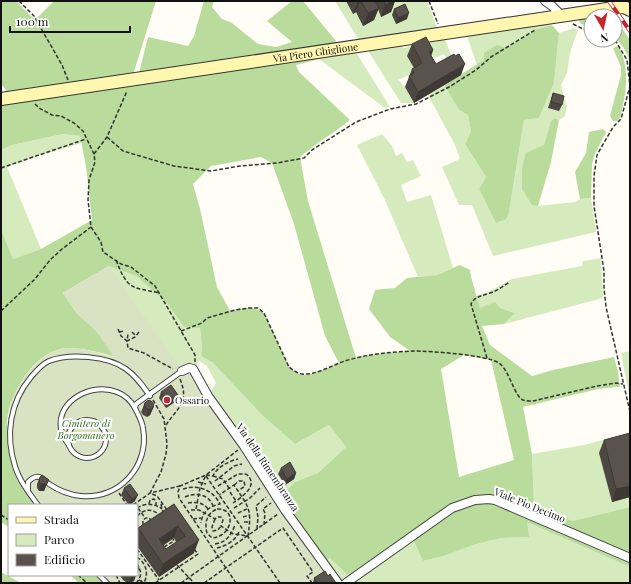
<svg xmlns="http://www.w3.org/2000/svg" width="631" height="584" viewBox="0 0 631 584" font-family="'Playfair Display',serif">
	<rect width="100%" height="100%" fill="#fffdf5"/>
	<g fill="#d5ebbd">
		<path d="M335,1H427L438,30L360,42Z"/>
		<path d="M546,22L552,25L537,29L477,65L466,33Z"/>
		<path d="M574,28L578,30L570,53L567,73L561,85L564,98L567,106L565,116L559,120L555,118L551,121L544,146L538,206L575,202L580,199L591,198L596,232L493,256L472,205H459L442,167L460,159L455,145L428,95L444,85L459,110L468,115L471,131L465,144L486,177L479,189L496,222L509,212L524,120L539,118L554,83L559,33Z"/>
		<path d="M444,37L455,65L451,68L444,54L434,58L426,45L429,40Z"/>
		<path d="M401,43L403,48L419,44L415,70L416,72L398,80L405,87L414,103H401L367,49Z"/>
		<path d="M356,50L357,54L390,107L385,108L319,59V56Z"/>
		<path d="M63,134L80,136L82,143L34,157L7,167L41,249L13,259L1,229V150L12,145Z"/>
		<path d="M382,134L392,146L396,156L402,153L407,162L413,160L421,176L401,185L407,202L431,195L453,268L437,275L418,277L384,198L357,145Z"/>
		<path d="M601,258L603,298L504,324L515,313L500,308H480L476,296L490,291L512,279L582,266L583,261Z"/>
		<path d="M109,266L136,276L167,303L184,327L200,328L202,348L201,356L213,363L263,416L295,444L329,425L346,447L318,473L295,482L278,499L208,396L216,383L207,366L199,361L194,370L191,362L26,488L115,357L89,324Z"/>
		<path d="M630,351V400L621,353Z"/>
		<path d="M630,433V507L573,521L534,506L532,454L584,445Z"/>
		<path d="M526,521L630,567V583H338L324,562L330,558L412,536L423,561L444,556L473,545L501,538L528,537Z"/>
	</g>
	<g fill="#b9dc9c" fill-rule="evenodd">
		<path d="M1,1H16L35,20L54,1H156L132,78L10,95L1,84Z"/>
		<path d="M204,1H214L212,7L222,19L232,23L258,44L276,47L292,42L267,21L292,1H303L336,41L335,46L138,77L148,37L188,46L194,36Z"/>
		<path d="M612,14L613,16H591V26L581,24L579,21L582,17Z"/>
		<path d="M615,18L630,40V66L628,56L623,47L615,37Z"/>
		<path d="M552,25L559,33L554,83L539,118L524,120L509,212L506,219L496,223L479,189L486,177L465,144L471,131L468,115L459,110L444,85L484,60V53L497,45L506,48L537,29Z"/>
		<path d="M618,46C631,67 626,95 620,118L617,121H613L610,116L621,75V67L613,48Z"/>
		<path d="M319,56V59L296,65L299,72L350,120C334,133 316,143 300,157L308,201L356,358L366,355L410,351L390,337L369,309L375,290L395,288L407,278L437,275L460,265L470,270L471,277L480,308L495,302L500,308L515,313L504,324L482,326L490,345L532,376L553,370L614,357L618,372L620,387H616L598,389L523,407L532,454L534,506L573,521L630,507V567L527,522L529,537L501,538L473,545L444,556L423,561L412,537L352,579L330,558L324,562L278,499L295,482L318,473L346,447L329,425L295,444L263,416L213,363L201,356L202,348L200,328L184,327L167,303L136,276L109,266L63,293L97,332L115,357C99,352 83,348 67,348C35,350 8,395 7,424C7,433 16,455 20,465C23,476 27,495 33,505H9V527L1,522V229L13,259L41,249L92,220L86,166L80,136L63,134L12,145L1,150V105ZM261,157L272,163L294,224L325,336L339,363C331,367 311,376 302,375C297,374 292,370 289,367L264,313C253,305 243,308 230,311L217,287L200,209L193,184L211,166ZM464,355L491,360L514,460L459,477L441,369Z"/>
		<path d="M555,118L559,120L551,162L538,206L532,205L522,189V168L526,153L544,145L551,121Z"/>
		<path d="M603,129L606,132L595,154L592,164L591,198L580,199L575,172L586,153L589,132Z"/>
		<path d="M1,572L21,583H1Z"/>
		<path d="M70,575H96L103,583H79Z"/>
	</g>
	<path fill="#d9e3c4" d="M109,266L180,368L191,362L194,370L338,583H103L96,575H137V505H33L32,503C27,496 21,488 17,480C2,443 3,397 32,368C42,358 51,350 66,348C83,347 98,353 114,357L97,332L76,313L63,293Z"/>
	<g fill="none" stroke-linecap="round" stroke-linejoin="round">
		<defs>
			<g id="lane">
				<circle cx="87" cy="439" r="19"/>
				<path d="M69,445C65,440 62,435 61,429C56,400 93,382 117,392C125,395 131,401 135,408"/>
				<path d="M28,490V482C31,479 35,476 39,477C43,478 46,482 49,484C58,490 70,495 81,496C119,500 150,466 143,428C142,420 138,415 135,408L136,404L182,371"/>
				<path d="M38,505C29,493 19,480 15,466C5,435 10,402 31,377C36,371 42,364 49,361C70,353 108,356 126,369C136,376 143,386 150,396"/>
				<path d="M99,575L107,583"/>
			</g>
			<g id="street">
				<path d="M545,1L552,6L561,15"/>
				<path d="M182,371L189,368L193,369L208,396L244,446L285,510L338,583"/>
				<path d="M346,583L452,508L475,500L489,499L495,500L630,558"/>
			</g>
			<g id="secondary">
				<path id="s1" d="M1,99L614,8L624,7L630,10"/>
			</g>
		</defs>
		<use href="#lane" stroke="#444" stroke-width="6"/>
		<use href="#street" stroke="#444" stroke-width="10"/>
		<use href="#secondary" stroke="#333" stroke-width="14"/>
		<g stroke="#333" stroke-width="1.5" stroke-dasharray="4 2" stroke-linecap="butt">
			<path d="M19,1L34,16L62,65L68,80"/>
			<path d="M429,1L438,24"/>
			<path d="M573,24L587,31H591"/>
			<path d="M615,40L627,60L630,86L621,119L613,127L597,155L594,176V206L604,271V288L606,307L630,412"/>
			<path d="M35,104L39,108L52,115L61,116L74,123L83,131L94,154L95,162L89,180L88,200L91,227L101,242L103,252L121,264L131,267L155,286L195,355V362"/>
			<path d="M107,137L123,151L174,166L211,171L240,166L277,163L304,158L312,150L356,122L390,109L416,104L449,87L476,70L491,57L535,30"/>
			<path d="M94,154L107,137L127,91"/>
			<path d="M1,168L86,139"/>
			<path d="M116,260C128,290 130,287 160,293"/>
			<path d="M1,311L35,279L50,260L62,249L91,227"/>
			<path d="M118,329L121,336L127,341L128,334"/>
			<path d="M181,331L202,323L207,318L235,310L249,308H258L264,313L289,367C293,370 299,375 305,374C319,374 332,365 345,361C367,354 391,352 414,351C430,351 487,355 499,363C510,371 514,396 523,400C526,401 530,401 533,401L597,386L616,383L623,384"/>
			<path d="M119,332L124,331"/>
			<path d="M132,332L136,336"/>
			<path d="M139,332L135,337L127,341L128,348L144,353L173,369"/>
			<path d="M487,358L471,304C475,296 482,296 490,293C497,291 503,286 510,282"/>
			<path d="M153,400L164,419L167,444L166,454L161,472L150,493L157,496L167,510"/>
			<path d="M166,425C177,408 190,403 180,379"/>
			<path d="M206,475L213,476C217,467 229,461 238,459"/>
			<path d="M206,476L280,583"/>
			<path d="M213,476L223,479L229,488"/>
			<path d="M215,481L234,466L242,464"/>
			<path d="M198,482L206,484"/>
			<path d="M234,485L239,481H244L245,486L238,491"/>
			<path d="M218,486L238,474H246C260,485 242,497 233,503"/>
			<path d="M183,489C198,484 213,490 220,504C210,506 202,512 201,523"/>
			<path d="M230,492L236,501"/>
			<path d="M119,493L127,505"/>
			<path d="M185,497C195,492 209,494 213,506"/>
			<path d="M188,503C196,502 203,502 208,509"/>
			<path d="M149,504L150,500L154,499L156,501V506"/>
			<path d="M161,504L162,509L164,513"/>
			<path d="M133,505L150,493L180,486"/>
			<path d="M137,508C145,503 154,503 162,509"/>
			<path d="M138,508L145,518"/>
			<path d="M234,508L250,498L260,488"/>
			<path d="M196,509L200,488L206,475"/>
			<path d="M217,509C238,508 232,537 212,538L207,533C204,523 207,513 217,509Z"/>
			<path d="M191,510H199L215,519L217,517H221L223,520L221,526L233,534L248,536C252,508 249,508 234,485L219,495"/>
			<path d="M238,513L249,508"/>
			<path d="M1,515L9,520"/>
			<path d="M137,516C144,509 152,508 159,515"/>
			<path d="M243,517L250,515"/>
			<path d="M193,519L201,518"/>
			<path d="M215,519L212,527L213,531L218,530L221,526"/>
			<path d="M244,522H250"/>
			<path d="M143,525V520L146,518H149L152,521"/>
			<path d="M264,525L265,513L263,509L271,503"/>
			<path d="M257,529L258,517L256,506L266,497"/>
			<path d="M215,544C227,542 231,535 235,525"/>
			<path d="M164,547L174,541L173,539"/>
			<path d="M217,548C226,546 236,540 239,532"/>
			<path d="M137,549L159,580"/>
			<path d="M137,557C146,563 149,573 144,583"/>
			<path d="M177,565L194,583"/>
			<path d="M78,575L87,583"/>
			<path d="M116,575L120,583"/>
			<path d="M139,580L145,583"/>
			<path d="M136,583C142,577 142,571 137,565"/>
			<path d="M155,583L198,554L194,549"/>
			<path d="M181,583L278,514"/>
			<path d="M204,583L283,528L313,572L307,576L312,583"/>
			<path d="M236,583L179,498L178,492L180,486L206,475L238,450"/>
		</g>
		<use href="#lane" stroke="#fff" stroke-width="4"/>
		<use href="#street" stroke="#fff" stroke-width="8"/>
		<use href="#secondary" stroke="#fff6b0" stroke-width="12"/>
		<defs>
			<path id="rail" d="M609,1L630,31"/>
		</defs>
		<use href="#rail" stroke="#c4262e" stroke-width="4"/>
		<use href="#rail" stroke="#fff" stroke-width="2.5" stroke-dasharray="8" stroke-linecap="butt"/>
	</g>
	<g fill="#4d4742" fill-rule="evenodd">
		<path d="M346,1H395L391,12L381,17L378,9L374,20L363,26L356,12L353,14Z"/>
		<path d="M394,9L407,19L396,24L392,15Z"/>
		<path d="M412,44L433,50L431,56L436,64L461,75L414,103L405,87L412,69L414,68L407,56Z"/>
		<path d="M553,93L562,105L559,111L548,108Z"/>
		<path d="M161,392L176,401L166,408L159,398Z"/>
		<path d="M145,402L154,406L150,415L147,417L143,415L141,412Z"/>
		<path d="M604,440L630,497L612,502L599,453Z"/>
		<path d="M281,468L296,473L294,479L285,485L278,474Z"/>
		<path d="M40,477L49,480L46,486L44,491H39L37,488V484Z"/>
		<path d="M124,488L135,501L130,505H129L121,495Z"/>
		<path d="M174,504L194,553L159,577L137,546V531L138,528ZM174,538L176,542L166,549L163,545Z"/>
		<path d="M121,575H136L134,581L129,583L124,581L120,576Z"/>
		<path d="M328,576L336,583H313L314,578Z"/>
	</g>
	<g fill="#3f3936">
		<path d="M358,1H360L356,12L353,14Z"/>
		<path d="M393,1H395L391,12L381,17L385,5Z"/>
		<path d="M379,8L374,20L363,26L368,13Z"/>
		<path d="M409,13L407,19L396,24L398,18Z"/>
		<path d="M433,50L429,62V52Z"/>
		<path d="M465,64L461,75L414,103L418,92Z"/>
		<path d="M178,395L176,401L166,408L168,401Z"/>
		<path d="M154,406L150,415L147,417L149,410Z"/>
		<path d="M296,473L294,479L285,485L287,479Z"/>
		<path d="M49,480L46,486L44,491H39L41,484Z"/>
		<path d="M630,486V497L612,502L616,489Z"/>
		<path d="M138,495L135,501L129,505L132,499Z"/>
		<path d="M178,526L174,538L154,552L159,539Z"/>
		<path d="M199,540L194,553L159,577L163,564Z"/>
		<path d="M134,575H136L134,581L129,583L131,576Z"/>
	</g>
	<g fill="#5a524d" stroke="#3f3936" fill-rule="evenodd">
		<path d="M361,1H375L379,8L368,13Z"/>
		<path d="M384,1H393L385,5Z"/>
		<path d="M405,4L409,13L398,18L394,9Z"/>
		<path d="M426,37L433,50L429,52L436,64L454,54L455,56L459,54L465,64L418,92L409,76L414,73L412,69L422,63L412,44Z"/>
		<path d="M553,93L564,96L562,105L551,102Z"/>
		<path d="M171,385L178,395L168,401L161,392Z"/>
		<circle cx="149" cy="405" r="4.5"/>
		<path d="M630,433V486L616,489L604,440Z"/>
		<path d="M290,462L296,473L287,479L281,468Z"/>
		<path d="M42,475L49,480L46,484H41L39,482L40,477Z"/>
		<path d="M130,484L138,495L132,499L124,488Z"/>
		<path d="M174,504L199,540L163,564L138,528ZM178,526L185,536L166,549L159,539Z"/>
		<path d="M137,563L139,567L137,573Z"/>
		<path d="M325,571L328,576L330,574L336,583H316L317,582L314,578Z"/>
	</g>
	<circle fill="#c4262e" stroke="#fff" stroke-width="1.5" cx="167" cy="400" r="4"/>
	<g text-anchor="middle" dominant-baseline="central" stroke-width="4" stroke-linejoin="round" paint-order="stroke">
		<g font-size="10" fill="#111" stroke="#fff">
			<text stroke="none"><textPath href="#s1" startOffset="318">Via Piero Ghiglione</textPath></text>
			<text transform="translate(268 467) rotate(56)">Via della Rimembranza</text>
			<text transform="translate(530 505) rotate(22)">Viale Pio Decimo</text>
		</g>
		<g font-size="10" fill="#111" stroke="#fff" text-anchor="start">
			<text x="175" y="400">Ossario</text>
		</g>
		<g font-size="10" font-style="italic" fill="#2f6b1f" stroke="#fff">
			<text x="86" y="423">Cimitero di<tspan x="86" dy="12">Borgomanero</tspan></text>
		</g>
	</g>
	<rect width="631" height="584" fill="none" stroke="#111111" stroke-width="4"/>
	<rect x="8" y="504" width="130" height="72" fill="#ffffff" stroke="#a0a0a0"/>
	<rect x="16" y="517" width="20" height="6" fill="#fff6b0" stroke="#a0a0a0"/>
	<text x="44" y="524" font-size="12" fill="#111111">Strada</text>
	<rect x="16" y="534" width="20" height="12" fill="#d5ebbd" stroke="#a0a0a0"/>
	<text x="44" y="544" font-size="12" fill="#111111">Parco</text>
	<rect x="16" y="554" width="20" height="12" fill="#5a524d" stroke="#a0a0a0"/>
	<text x="44" y="564" font-size="12" fill="#111111">Edificio</text>
	<g transform="translate(603 28) rotate(171)"><circle r="19" fill="#ffffff" stroke="#a0a0a0"/>
	<path d="M0-3L7 15L0 10L-7 15Z" fill="#c4262e"/>
	<text y="-6" font-size="11" font-weight="bold" text-anchor="middle" fill="#111111">N</text>
	</g>
	<path d="M10 26v6h120v-6" fill="none" stroke="#111111" stroke-width="2"/>
	<text x="16" y="26" font-size="12" fill="#111111" stroke="#ffffff" stroke-width="3" paint-order="stroke">100 m</text>
</svg>
